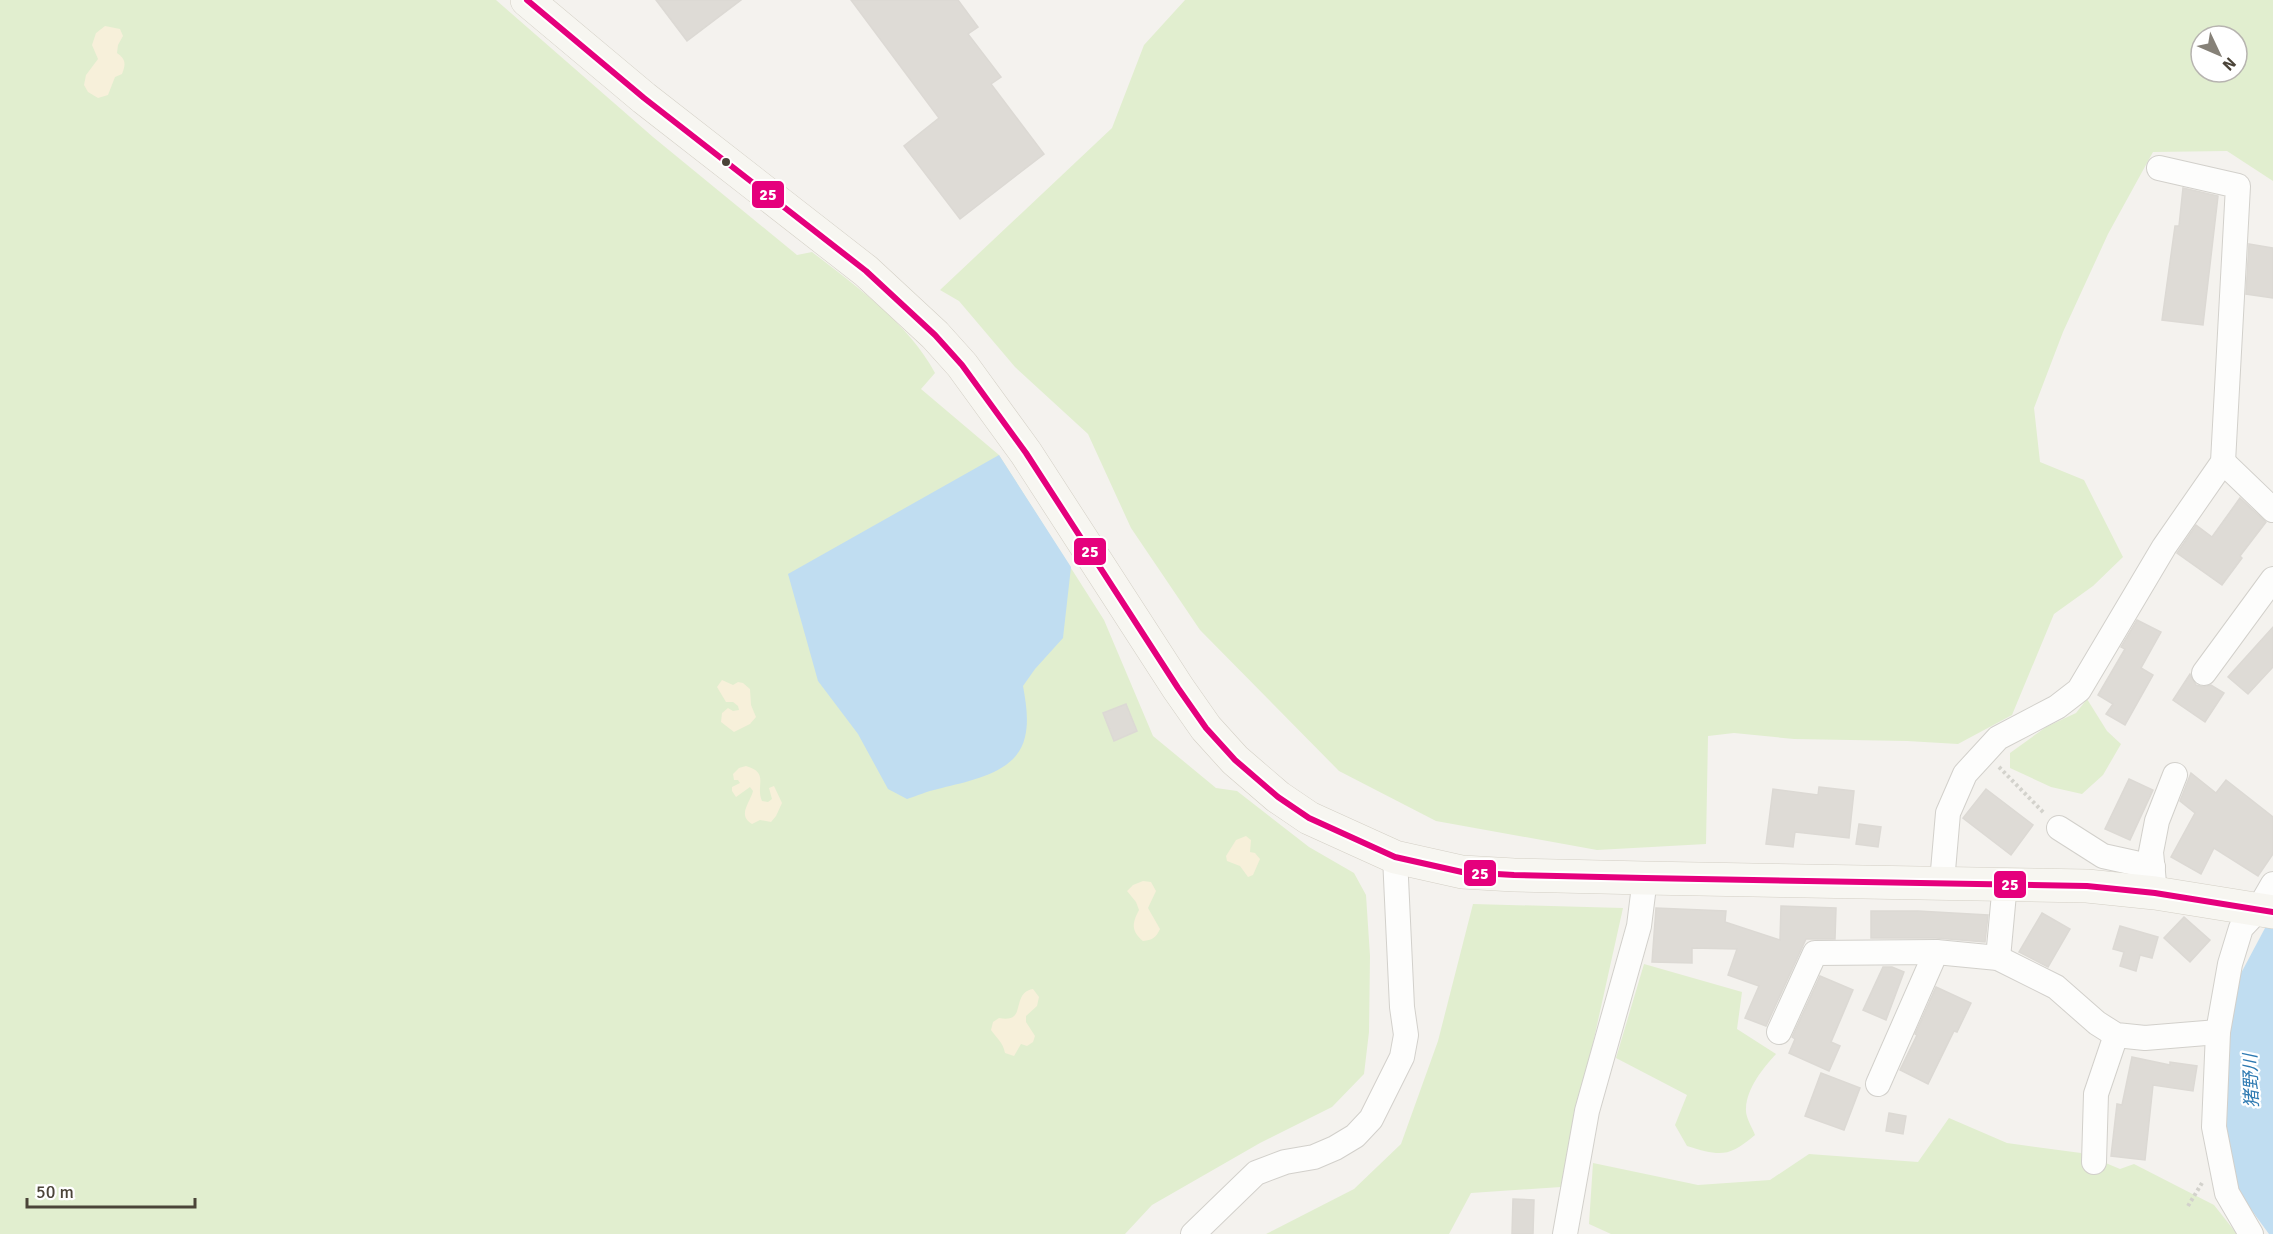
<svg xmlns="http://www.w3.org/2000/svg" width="2273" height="1234" viewBox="0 0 2273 1234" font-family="Signika,'Noto Sans JP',sans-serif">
	<rect width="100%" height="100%" fill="#f4f2ee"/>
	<g fill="#e1eecf" fill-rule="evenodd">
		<path d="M0,0H496L653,137L797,255L812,252C856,286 909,324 935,373L921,389L999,455L1104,620L1153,736L1216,788L1237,791L1309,847L1354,873L1366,895L1370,956L1369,1032L1364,1074L1332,1107L1260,1143L1152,1205L1125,1234H0Z"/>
		<path d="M1185,0H2273V181L2227,151L2153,152L2108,234L2063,332L2034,408L2040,462L2084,480L2123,557L2093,586L2054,614L2012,715L1958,744L1907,741L1794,739L1734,733L1708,736L1706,844L1597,850L1436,821L1339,771L1200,630L1131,528L1088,434L1015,367L959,301L940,290L1112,128L1144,45ZM2201,36H2237V72H2201Z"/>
		<path d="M2087,699L2107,731L2121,744L2103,775L2082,794L2051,787L2010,768V753L2046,727L2076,713Z"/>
		<path d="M1473,904L1623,908L1561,1187L1471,1193L1449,1234H1266L1354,1189L1401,1144L1438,1041Z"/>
		<path d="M1644,964L1742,992L1737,1029L1776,1054C1763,1068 1747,1088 1746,1108C1745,1117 1752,1127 1755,1135C1728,1158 1720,1156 1687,1146L1675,1125L1687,1095L1616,1058Z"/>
		<path d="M1949,1118L2007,1143L2081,1153L2091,1170L2101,1161L2120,1169L2134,1164L2214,1205L2237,1234H1611L1589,1224L1593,1163L1698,1185L1770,1180L1809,1154L1918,1162Z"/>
	</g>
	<g fill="#f7f0da">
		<path d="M105,26L120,29L123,36L118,45L117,53C126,59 126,64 122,74L115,77L108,95L98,98L88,92L84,85L86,75L98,59L92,45L96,33Z"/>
		<path d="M722,680L733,685L738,682L743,683L750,689L751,705L756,717L750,724L734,732L721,722L722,713L728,708L733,711L739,710L738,706L733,702H726L717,687Z"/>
		<path d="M746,766C770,773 755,785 762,801L768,802L772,799L769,788L774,786L782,803L776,816L771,822L760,820L752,824C737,815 750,803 753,791L750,787L736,797L732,791V787L740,783L738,780H734L733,774L739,768Z"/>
		<path d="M1246,836L1251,840L1250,852L1255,853L1260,859L1253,875L1248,877L1240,866L1227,861L1226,856L1236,840Z"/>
		<path d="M1143,881L1151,882L1156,891L1148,908L1160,929C1156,938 1152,940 1143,941C1131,931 1132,923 1139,910L1136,902L1127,891L1133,885Z"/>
		<path d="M1033,989L1039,997L1037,1006L1026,1016V1022L1035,1036L1033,1042L1027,1046L1021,1044L1014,1056L1005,1053C1003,1042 997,1039 991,1030L993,1022L999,1018C1028,1024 1010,993 1033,989Z"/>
	</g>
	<g fill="#c0ddf1">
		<path d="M999,455L1071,567L1063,638L1035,669L1023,686C1026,703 1029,720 1025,737C1017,774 968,781 938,789C927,791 917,796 907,799L888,789L858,734L818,681L788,574Z"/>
		<path d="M2273,913V1234H2269L2230,1181L2223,1117L2231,992Z"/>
	</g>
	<g fill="#dedbd6" stroke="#dcd9d4" stroke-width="1.5">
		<path d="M656,0H741L687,41Z"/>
		<path d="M851,0H958L978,27L968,34L1001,77L991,84L1044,154L960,219L904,146L939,118Z"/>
		<path d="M2183,188L2218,196L2203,325L2162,320L2175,226H2179Z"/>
		<path d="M2249,244L2273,248V298L2246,294Z"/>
		<path d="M2240,498L2266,522L2240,556L2242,558L2222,585L2177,553L2196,525L2212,537Z"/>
		<path d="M2137,620L2161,632L2141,668L2153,675L2125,725L2106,714L2113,704L2098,695L2125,649L2121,647Z"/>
		<path d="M2273,627V667L2248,694L2228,677Z"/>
		<path d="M2190,674L2196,685L2203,687L2211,685L2224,693L2205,722L2173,700Z"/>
		<path d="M1126,704L1137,731L1114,741L1103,713Z"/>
		<path d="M2191,773L2216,793L2226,780L2273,817V854L2258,876L2214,848L2201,874L2171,857L2195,813L2180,801Z"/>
		<path d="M2129,779L2153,790L2130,840L2105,829Z"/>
		<path d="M1819,787L1854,791L1849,838L1795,832L1793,847L1766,844L1773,789L1818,795Z"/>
		<path d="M1986,789L2033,825L2011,855L1963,818Z"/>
		<path d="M1859,824L1881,827L1878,847L1856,844Z"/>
		<path d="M1781,906L1836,908L1835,939H1806L1766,1026L1745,1018L1759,986L1728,975L1737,949L1692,948V963L1652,962L1656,908L1726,911L1725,922L1780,940Z"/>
		<path d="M1871,911H1918L1988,915L1985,942L1936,938H1871Z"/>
		<path d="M2042,913L2070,929L2048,967L2019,952Z"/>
		<path d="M2184,917L2210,940L2190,962L2164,938Z"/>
		<path d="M2120,926L2158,937L2152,958L2140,955L2136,971L2120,966L2124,952L2113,949Z"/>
		<path d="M1883,967H1892L1904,972L1886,1020L1863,1010Z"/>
		<path d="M1820,976L1853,990L1831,1042L1840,1046L1829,1071L1789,1053L1795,1039L1792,1037Z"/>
		<path d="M1936,987L1971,1003L1957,1032L1954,1031L1928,1084L1900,1070L1917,1035L1915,1034Z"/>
		<path d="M2132,1057L2170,1065V1062L2197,1066L2193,1091L2153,1085L2145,1160L2111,1156L2117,1104L2122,1105Z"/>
		<path d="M1821,1073L1860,1088L1844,1130L1805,1116Z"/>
		<path d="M1889,1113L1906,1116L1903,1134L1886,1131Z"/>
		<path d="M1513,1199L1534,1200L1533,1234H1512Z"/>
	</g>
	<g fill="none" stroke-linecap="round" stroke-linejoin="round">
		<defs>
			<g id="street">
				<path d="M2223,462L2273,510"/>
				<path d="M2204,673L2273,579"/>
				<path d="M2059,828L2103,856L2153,867"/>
				<path d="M1942,882L1948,813L1965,774L1998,738L2057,707L2079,690L2164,547L2223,462L2238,186L2159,168"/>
				<path d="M2155,893L2151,852L2157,821L2175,775"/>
				<path d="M1998,958L2005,883"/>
				<path d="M1779,1032L1815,953L1936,952L1998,958L2056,987L2097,1023L2116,1035L2145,1038L2218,1032"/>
				<path d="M1878,1084L1936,952"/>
				<path d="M2094,1162L2096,1094L2116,1035"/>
				<path d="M1193,1234L1256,1173L1285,1162L1314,1157L1335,1148L1355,1136L1371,1119L1402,1057L1406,1035L1402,1007L1395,857"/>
				<path d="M1565,1234L1587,1111L1639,926L1645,878"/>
				<path d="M2251,1234L2227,1193L2214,1127L2218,1032L2230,964L2241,928L2258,910L2273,884"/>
			</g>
			<path id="secondary" d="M527,0L644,98L866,271L935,335L962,365L1026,453L1178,688L1206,728L1235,760L1278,797L1309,818L1395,857L1462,872L1514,875L1645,878L2087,886L2155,893L2273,912"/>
		</defs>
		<use href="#street" stroke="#d2d0cb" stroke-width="26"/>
		<use href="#secondary" stroke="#d3cfc5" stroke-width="34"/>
		<g stroke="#d3d2cc" stroke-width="4" stroke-dasharray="3 3" stroke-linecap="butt">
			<path d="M1999,767L2044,813"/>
			<path d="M2188,1206L2202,1183"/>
		</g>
		<use href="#street" stroke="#fdfdfc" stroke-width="24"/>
		<use href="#secondary" stroke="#f7f6f1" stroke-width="33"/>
		<defs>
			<path id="bus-1" d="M527,0L644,98L866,271L935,335L962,365L1026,453L1178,688L1206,728L1235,760L1278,797L1309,818L1395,857L1462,872L1514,875L1645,878L2087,886L2155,893L2273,912"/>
		</defs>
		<use href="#bus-1" stroke="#fff" stroke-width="10"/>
		<use href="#bus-1" stroke="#e5007d" stroke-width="6"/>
	</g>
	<circle fill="#4b4439" stroke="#fff" stroke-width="2" cx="726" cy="162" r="5"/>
	<g text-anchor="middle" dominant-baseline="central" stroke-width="4.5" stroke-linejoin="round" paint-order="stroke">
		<g font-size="18" font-style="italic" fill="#2e7ab2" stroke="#fff">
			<text transform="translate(2251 1081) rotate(-92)">猪野川</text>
		</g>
	</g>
	<g stroke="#fff" stroke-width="2">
		<rect x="751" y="180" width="34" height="29" rx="6" fill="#e5007d"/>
		<rect x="1073" y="537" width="34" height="29" rx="6" fill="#e5007d"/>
		<rect x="1463" y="859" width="34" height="28" rx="6" fill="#e5007d"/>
		<rect x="1993" y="870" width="34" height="29" rx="6" fill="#e5007d"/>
	</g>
	<g font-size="16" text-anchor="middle" font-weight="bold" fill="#fff">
		<text x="768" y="200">25</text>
		<text x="1090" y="557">25</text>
		<text x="1480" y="879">25</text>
		<text x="2010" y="890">25</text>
	</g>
	<g transform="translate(2219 54) rotate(134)"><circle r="28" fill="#ffffff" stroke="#b7b4b0" stroke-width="1.5"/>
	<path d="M0-4.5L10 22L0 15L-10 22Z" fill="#868178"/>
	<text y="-9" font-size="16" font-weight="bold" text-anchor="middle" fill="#4b4439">N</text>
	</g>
	<path d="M27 1198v9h168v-9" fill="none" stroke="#4b4439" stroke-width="3"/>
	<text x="36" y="1198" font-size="18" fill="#4b4439" stroke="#ffffff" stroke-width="4.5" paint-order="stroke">50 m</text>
</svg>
